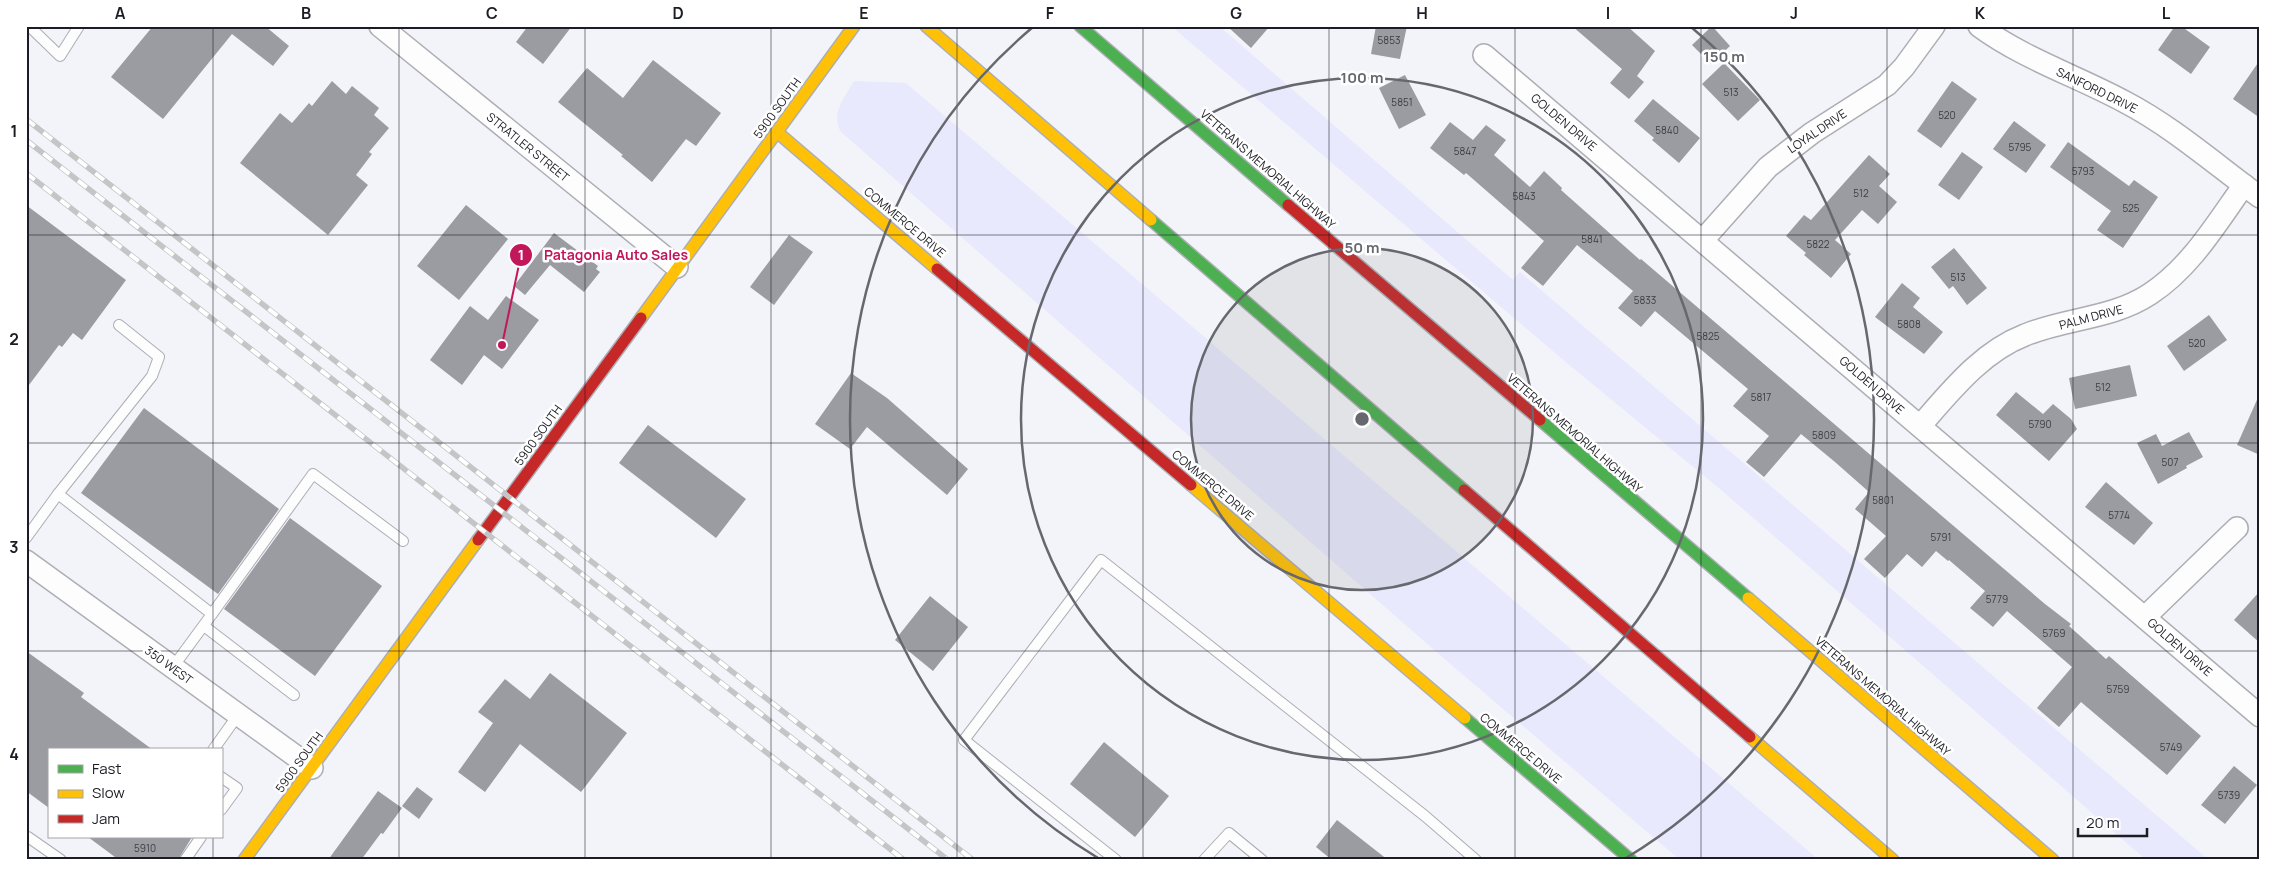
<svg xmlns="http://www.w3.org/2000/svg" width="2286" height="886" viewBox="0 0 2286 886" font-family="Manrope,sans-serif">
	<rect width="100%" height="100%" fill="#f3f4f9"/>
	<g fill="#e8e9fc">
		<path d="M1171,26H1219L1513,280L1520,272L2209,860H2146L1720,489L1568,364Z"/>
		<path d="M854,81L906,83L1819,860H1680L1441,656L841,132C830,113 845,97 854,81Z"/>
	</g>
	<g fill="#9b9ba2">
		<path d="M153,26H265L289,46L273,66L232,34L163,119L111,77Z"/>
		<path d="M528,26H572L543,64L516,42Z"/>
		<path d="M1227,26H1270L1251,48Z"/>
		<path d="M1376,26H1407L1400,59L1371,54Z"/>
		<path d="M1572,26H1627L1655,51L1637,76L1644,82L1629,99L1610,83L1622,69Z"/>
		<path d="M1712,26L1730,46L1711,64L1692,45Z"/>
		<path d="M2175,26H2181L2210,47L2191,74L2158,50Z"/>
		<path d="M653,60L721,113L696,146L686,139L652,182L621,156L623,155L558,102L587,68L623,98Z"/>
		<path d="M2260,60V118L2233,99Z"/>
		<path d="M1724,63L1760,100L1738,121L1702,84Z"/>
		<path d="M1405,75L1426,115L1399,129L1379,88Z"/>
		<path d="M332,81L346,94L352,86L379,108L374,115L389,128L369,152L372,154L356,175L368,185L328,235L240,163L280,113L292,123L309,103L312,106Z"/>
		<path d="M1952,81L1977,99L1941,148L1917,131Z"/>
		<path d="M1653,99L1700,138L1679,163L1652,140L1654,138L1634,121Z"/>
		<path d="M2014,121L2046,145L2026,173L1993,149Z"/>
		<path d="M1450,122L1473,140L1486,125L1506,140L1494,155L1530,187L1544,171L1562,188L1561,190L1640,260L1641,259L2045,604L2071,624L2069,626L2106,659L2109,656L2201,736L2167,775L2081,702L2059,727L2037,708L2072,667L2007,611L1993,627L1970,608L1985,591L1949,560L1948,561L1936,551L1922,567L1907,554L1885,578L1864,559L1886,536L1855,509L1869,492L1835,462L1801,434L1764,477L1746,462L1769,436L1733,406L1748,389L1655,311L1641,327L1618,308L1633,291L1577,245L1543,286L1521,268L1544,241L1466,173L1464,175L1430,148Z"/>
		<path d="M2068,142L2129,186L2134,180L2158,197L2123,248L2097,230L2111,211L2050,167Z"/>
		<path d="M1962,152L1983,167L1959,200L1938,185Z"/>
		<path d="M1869,155L1890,174L1879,186L1897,202L1878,224L1862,210L1835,240L1851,254L1831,278L1804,255L1806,253L1786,236L1804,215L1811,220Z"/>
		<path d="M26,205L126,280L82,340L73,333L62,347L59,345L26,389Z"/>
		<path d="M466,205L508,239L459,300L417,266Z"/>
		<path d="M554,233L598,266L596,269L600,272L584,292L550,265L525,295L514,286Z"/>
		<path d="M789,235L813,252L774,305L750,287Z"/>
		<path d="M1954,248L1987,288L1967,305L1953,286L1949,289L1931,267Z"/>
		<path d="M1902,283L1920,298L1913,307L1943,332L1924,354L1875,317Z"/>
		<path d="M506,296L539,320L502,369L484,355L462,385L430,360L470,306L488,320Z"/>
		<path d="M2209,315L2227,340L2184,371L2167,346Z"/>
		<path d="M2130,365L2137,396L2075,409L2069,378Z"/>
		<path d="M851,373L887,398L968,469L947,495L867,427L850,449L815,424Z"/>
		<path d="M2016,392L2043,414L2053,404L2071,419L2077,429L2049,461L1996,415Z"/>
		<path d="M2260,393V455L2237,445Z"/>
		<path d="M144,408L279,509L218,594L81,493Z"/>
		<path d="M648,425L746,499L716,538L619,463Z"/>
		<path d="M2189,432L2203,457L2186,466L2187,468L2158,484L2137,443L2156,434L2162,446Z"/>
		<path d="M2106,482L2153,523L2134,545L2085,507Z"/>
		<path d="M290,518L382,586L315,676L224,609Z"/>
		<path d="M2260,591V643L2234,620Z"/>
		<path d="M930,596L968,627L933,671L895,640Z"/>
		<path d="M26,651L84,693L81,697L153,750H49V808L26,791Z"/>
		<path d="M550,673L627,733L581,792L520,744L485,792L458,772L493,723L478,712L505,679L530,699Z"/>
		<path d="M1104,742L1169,796L1135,837L1070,784Z"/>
		<path d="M2234,766L2257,785L2225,824L2201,805Z"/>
		<path d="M417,787L433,799L419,819L402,806Z"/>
		<path d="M378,791L402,808L383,834L381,833L361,860H328Z"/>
		<path d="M1337,820L1388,860H1332L1316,847Z"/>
		<path d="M88,837H192L178,860H119Z"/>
	</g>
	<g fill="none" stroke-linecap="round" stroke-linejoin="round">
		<defs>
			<g id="lane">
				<path d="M29,26L60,56L79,26"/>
				<path d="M58,494L152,376L159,357L119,325"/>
				<path d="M26,538L58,494L212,614L173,667"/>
				<path d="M212,614L313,474L403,541"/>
				<path d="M204,626L294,695"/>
				<path d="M213,750L238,715"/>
				<path d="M221,777L237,788L221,810"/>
				<path d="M28,837L61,860"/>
				<path d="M185,860L201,837"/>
				<path d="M1116,860L964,740L1101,560L1425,816L1476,860"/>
				<path d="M1204,860L1229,833L1262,860"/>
			</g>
			<g id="street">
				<path d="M380,26L677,267"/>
				<path d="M1979,26C2024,59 2077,76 2125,102C2173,127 2216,165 2260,197"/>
				<path d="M1484,55L2260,716"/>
				<path d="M1703,240L1768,167L1812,133L1887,85L1904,67L1934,26"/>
				<path d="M1920,426C1950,392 1981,352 2025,335C2066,318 2112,319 2150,294C2191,267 2216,224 2244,185"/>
				<path d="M26,561L312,768"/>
				<path d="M2145,617L2237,528"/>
			</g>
			<g id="fast">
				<path d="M1080,26L1288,205"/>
				<path d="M1151,220L1464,490"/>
				<path d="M1540,420L1748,598"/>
				<path d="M1465,718L1631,860"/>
			</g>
			<g id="slow">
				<path d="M926,26L1151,220"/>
				<path d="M777,132L937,269"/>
				<path d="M641,318L854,26"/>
				<path d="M1191,485L1465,718"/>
				<path d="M1748,598L2053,860"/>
				<path d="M1750,737L1893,860"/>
				<path d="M244,860L478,540"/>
			</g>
			<g id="jam">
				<path d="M1288,205L1540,420"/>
				<path d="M937,269L1191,485"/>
				<path d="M1464,490L1750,737"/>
				<path d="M478,540L641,318"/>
			</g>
		</defs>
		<use href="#lane" stroke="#adaeb4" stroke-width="12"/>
		<use href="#street" stroke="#adaeb4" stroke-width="24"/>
		<use href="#fast" stroke="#adaeb4" stroke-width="14"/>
		<use href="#slow" stroke="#adaeb4" stroke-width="14"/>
		<use href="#jam" stroke="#adaeb4" stroke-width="14"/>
		<use href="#lane" stroke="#fdfdfe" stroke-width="10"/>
		<use href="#street" stroke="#fdfdfe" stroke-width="21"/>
		<use href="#fast" stroke="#4caf50" stroke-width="11"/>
		<use href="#slow" stroke="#ffc107" stroke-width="11"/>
		<use href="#jam" stroke="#c62828" stroke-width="11"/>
		<defs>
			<g id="rail">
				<path d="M26,119L973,860"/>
				<path d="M26,140L948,860"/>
				<path d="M26,173L904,860"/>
			</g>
		</defs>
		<use href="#rail" stroke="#c5c5c7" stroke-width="5.5"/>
		<use href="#rail" stroke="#fff" stroke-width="4" stroke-dasharray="11" stroke-linecap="butt"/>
	</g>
	<path fill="none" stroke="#1c1c24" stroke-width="1" stroke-opacity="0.55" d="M213,26V750M399,26V860M585,26V860M771,26V860M957,26V860M1143,26V860M1329,26V860M1515,26V860M1701,26V860M1887,26V860M2073,26V860M26,235H2260M26,443H2260M26,651H2260M213,837V860"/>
	<circle cx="1362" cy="419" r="171" fill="#67686f" fill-opacity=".12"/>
	<g fill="none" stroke="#67686f" stroke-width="2.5">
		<circle cx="1362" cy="419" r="171"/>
		<circle cx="1362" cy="419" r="341"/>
		<path d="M1098 858A512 512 0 0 1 1033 27M1691 27A512 512 0 0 1 1626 858"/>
	</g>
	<g text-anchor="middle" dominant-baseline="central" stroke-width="5" stroke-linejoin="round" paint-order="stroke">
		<g font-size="10" fill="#3c3c44">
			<text x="1389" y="40">5853</text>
			<text x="1731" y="92">513</text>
			<text x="1402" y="102">5851</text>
			<text x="1947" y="115">520</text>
			<text x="1667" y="130">5840</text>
			<text x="2020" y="147">5795</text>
			<text x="1465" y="151">5847</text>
			<text x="2083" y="171">5793</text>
			<text x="1861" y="193">512</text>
			<text x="1524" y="196">5843</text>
			<text x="2131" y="208">525</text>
			<text x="1592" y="239">5841</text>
			<text x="1818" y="244">5822</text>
			<text x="1958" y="277">513</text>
			<text x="1645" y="300">5833</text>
			<text x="1909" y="324">5808</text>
			<text x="1708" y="336">5825</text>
			<text x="2197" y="343">520</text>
			<text x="2103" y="387">512</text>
			<text x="1761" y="397">5817</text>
			<text x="2040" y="424">5790</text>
			<text x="1824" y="435">5809</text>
			<text x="2170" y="462">507</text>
			<text x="1883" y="500">5801</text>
			<text x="2119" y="515">5774</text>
			<text x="1941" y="537">5791</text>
			<text x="1997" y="599">5779</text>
			<text x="2054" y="633">5769</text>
			<text x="2118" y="689">5759</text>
			<text x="2171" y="747">5749</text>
			<text x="2229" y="795">5739</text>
			<text x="145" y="848">5910</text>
		</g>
		<g font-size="12" fill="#1c1c24" stroke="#fff">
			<text transform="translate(2097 90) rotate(26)">SANFORD DRIVE</text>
			<text transform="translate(777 108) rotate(-54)">5900 SOUTH</text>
			<text transform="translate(1564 122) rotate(40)">GOLDEN DRIVE</text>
			<text transform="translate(1817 131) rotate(-34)">LOYAL DRIVE</text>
			<text transform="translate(528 147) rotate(39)">STRATLER STREET</text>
			<text transform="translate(1268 169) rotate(41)">VETERANS MEMORIAL HIGHWAY</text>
			<text transform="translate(905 222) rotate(40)">COMMERCE DRIVE</text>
			<text transform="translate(2091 317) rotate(-15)">PALM DRIVE</text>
			<text transform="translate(1872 385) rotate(41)">GOLDEN DRIVE</text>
			<text transform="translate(1575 433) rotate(41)">VETERANS MEMORIAL HIGHWAY</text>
			<text transform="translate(538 435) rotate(-54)">5900 SOUTH</text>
			<text transform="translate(1213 485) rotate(40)">COMMERCE DRIVE</text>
			<text transform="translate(2180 647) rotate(41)">GOLDEN DRIVE</text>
			<text transform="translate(169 665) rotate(36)">350 WEST</text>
			<text transform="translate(1883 696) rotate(41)">VETERANS MEMORIAL HIGHWAY</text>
			<text transform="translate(1521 748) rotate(40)">COMMERCE DRIVE</text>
			<text transform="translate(299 762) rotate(-54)">5900 SOUTH</text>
		</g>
	</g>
	<circle cx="1362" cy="419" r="8" fill="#67686f" stroke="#fff" stroke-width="2.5"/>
	<g font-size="15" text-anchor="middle" font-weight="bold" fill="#67686f" stroke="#fff" stroke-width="5" stroke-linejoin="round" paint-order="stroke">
		<text x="1724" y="62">150 m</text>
		<text x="1362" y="83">100 m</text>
		<text x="1362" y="253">50 m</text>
	</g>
	<path fill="none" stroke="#c2185b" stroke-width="2" d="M502 345L521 255"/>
	<g fill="#c2185b" stroke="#fff" stroke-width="2">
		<circle cx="502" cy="345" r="5"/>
		<circle cx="521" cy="255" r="12"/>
	</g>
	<g font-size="15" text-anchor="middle" font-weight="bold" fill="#fff">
		<text x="521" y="260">1</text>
	</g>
	<g font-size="14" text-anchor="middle" font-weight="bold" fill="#c2185b" stroke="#fff" stroke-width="5" stroke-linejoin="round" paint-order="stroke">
		<text x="616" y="260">Patagonia Auto Sales</text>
	</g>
	<rect width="2286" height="886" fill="none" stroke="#ffffff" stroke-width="55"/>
	<rect x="48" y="748" width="175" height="90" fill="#ffffff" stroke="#a4a4a7"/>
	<rect x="58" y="765" width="25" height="8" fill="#4caf50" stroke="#a4a4a7"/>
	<text x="92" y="774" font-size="15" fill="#1c1c24">Fast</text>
	<rect x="58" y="790" width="25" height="8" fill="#ffc107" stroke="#a4a4a7"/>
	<text x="92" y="798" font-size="15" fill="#1c1c24">Slow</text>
	<rect x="58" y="815" width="25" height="8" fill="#c62828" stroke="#a4a4a7"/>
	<text x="92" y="824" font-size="15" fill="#1c1c24">Jam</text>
	<path d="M2078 828v8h69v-8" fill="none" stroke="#1c1c24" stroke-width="2.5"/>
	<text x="2086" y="828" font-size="15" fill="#1c1c24" stroke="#ffffff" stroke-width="4" paint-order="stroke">20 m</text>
	<rect x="28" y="28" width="2230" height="830" fill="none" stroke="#1c1c24" stroke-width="2"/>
	<g font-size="16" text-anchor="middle" font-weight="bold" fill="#1c1c24">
		<text x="120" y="19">A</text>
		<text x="306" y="19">B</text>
		<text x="492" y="19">C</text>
		<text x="678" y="19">D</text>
		<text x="864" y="19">E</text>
		<text x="1050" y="19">F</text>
		<text x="1236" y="19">G</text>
		<text x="1422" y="19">H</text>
		<text x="1608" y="19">I</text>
		<text x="1794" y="19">J</text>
		<text x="1980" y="19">K</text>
		<text x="2166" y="19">L</text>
		<text x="14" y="137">1</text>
		<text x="14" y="345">2</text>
		<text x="14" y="553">3</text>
		<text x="14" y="760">4</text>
	</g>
</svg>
